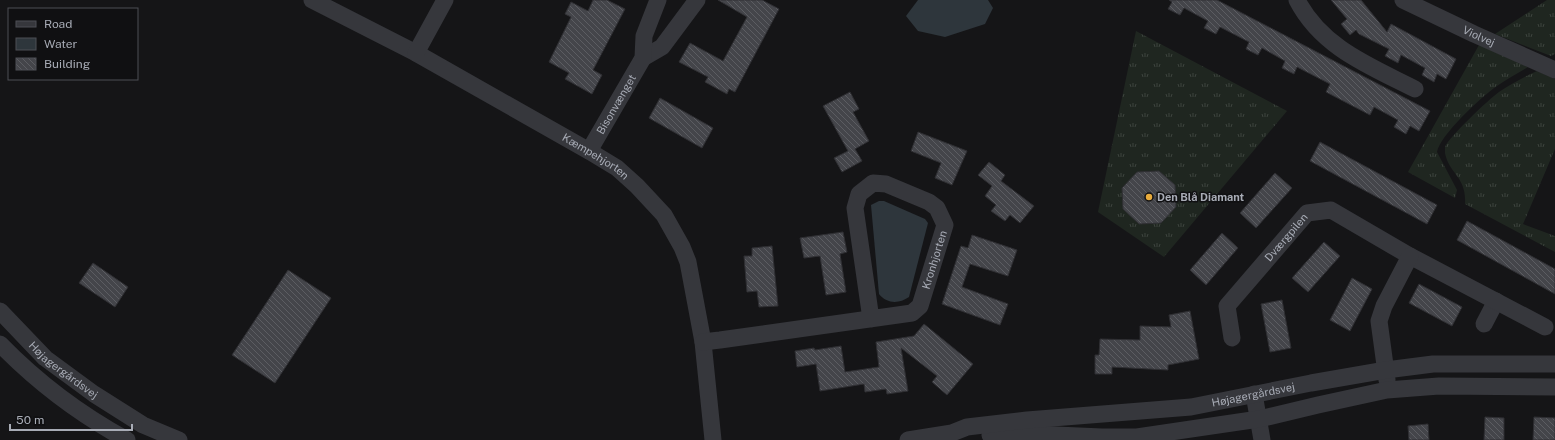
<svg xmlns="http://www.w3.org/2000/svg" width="1555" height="440" viewBox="0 0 1555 440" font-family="'Public Sans',sans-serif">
	<defs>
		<pattern id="grass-tufts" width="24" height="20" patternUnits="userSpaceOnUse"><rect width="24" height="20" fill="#1f2620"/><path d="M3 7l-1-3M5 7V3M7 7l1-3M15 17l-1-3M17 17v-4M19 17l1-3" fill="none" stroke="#3d433e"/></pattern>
		<pattern id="building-back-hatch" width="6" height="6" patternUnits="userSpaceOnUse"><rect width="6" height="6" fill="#44454a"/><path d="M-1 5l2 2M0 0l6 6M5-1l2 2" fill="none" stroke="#5c5d62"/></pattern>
	</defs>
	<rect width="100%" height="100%" fill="#151517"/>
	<g fill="url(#grass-tufts)">
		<path d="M1547,0H1555V54L1551,56L1495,34Z"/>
		<path d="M1136,31L1287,111L1164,257L1098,212Z"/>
		<path d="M1479,45L1528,67C1518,73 1507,79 1497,86C1481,97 1440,135 1437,152L1457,190L1455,198L1408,172Z"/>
		<path d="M1537,71L1555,79V149L1523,224L1555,236V252L1465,204C1467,177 1449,174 1445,153C1445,151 1445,149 1445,147C1449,137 1489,99 1499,92C1511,84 1524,77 1537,71Z"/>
	</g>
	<g fill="#2e363c">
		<path d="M918,0H988L993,8L985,24L945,37L918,31L906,16Z"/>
		<path d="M879,201H884L925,219L928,223L909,297C899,304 887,304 879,294L871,205Z"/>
	</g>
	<g fill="url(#building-back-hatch)" stroke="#2f2f33">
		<path d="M593,0H607L625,9L593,70L602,75L592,94L565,79L569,73L549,62L571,17L565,14L571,2L588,11Z"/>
		<path d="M718,0H762L779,9L735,92L729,89L727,94L705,82L708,77L679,62L690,43L723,61L747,17Z"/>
		<path d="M1169,0H1217L1430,111L1419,131L1410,126L1406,134L1394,127L1398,120L1374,107L1370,115L1326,92L1330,84L1297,67L1294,74L1282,68L1285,61L1262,48L1258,55L1246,49L1249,42L1220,27L1216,34L1204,28L1208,21L1184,8L1180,15L1168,9L1172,2Z"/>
		<path d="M1331,0H1361L1387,32L1391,24L1456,59L1446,79L1437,74L1434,82L1422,75L1425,68L1401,55L1398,63L1385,56L1389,49L1359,34L1356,30L1350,35L1341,24L1347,19Z"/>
		<path d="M850,92L859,109L853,112L869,141L855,149L862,161L842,172L834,158L848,151L823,106Z"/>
		<path d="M660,98L713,128L702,148L649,118Z"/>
		<path d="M918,132L967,151L952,185L935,178L941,163L911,151Z"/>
		<path d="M1320,142L1437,205L1427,224L1310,161Z"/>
		<path d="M989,162L1005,175L1001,181L1034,206L1020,223L1010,215L1005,221L991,211L996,205L985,196L992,186L978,175Z"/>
		<path d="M1159,171L1175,185L1176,207L1161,223L1139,224L1123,209L1122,188L1137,172Z"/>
		<path d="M1275,173L1292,188L1256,228L1240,213Z"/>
		<path d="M1467,221L1555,269V294L1457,240Z"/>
		<path d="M843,232L847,252L840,254L846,292L826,295L820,256L804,258L800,238Z"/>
		<path d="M1222,233L1238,248L1206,285L1190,270Z"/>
		<path d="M972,235L1017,250L1008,276L970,264L962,287L1008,304L1000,325L942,304L961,246L968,248Z"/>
		<path d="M1324,242L1340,256L1308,292L1292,278Z"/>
		<path d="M772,246L778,306L759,307L757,291L747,292L744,256H752V248Z"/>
		<path d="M93,263L128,287L115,307L79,283Z"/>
		<path d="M288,270L331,298L275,383L232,355Z"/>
		<path d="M1352,278L1372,289L1350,331L1330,320Z"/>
		<path d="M1419,284L1462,307L1452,326L1409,303Z"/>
		<path d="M1282,300L1291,348L1270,352L1261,304Z"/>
		<path d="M1190,311L1199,359L1168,365V370L1112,367V374H1095V355H1099L1100,339L1140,340V326L1171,327L1169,315Z"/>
		<path d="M924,324L973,364L947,395L932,382L937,376L901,348L908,391L887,394L886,389L865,392L864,384L820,391L816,364L797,367L795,351L814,348L815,350L841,346L845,372L879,367L876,342L914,336Z"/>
		<path d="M1485,417L1504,418V440H1484Z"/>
		<path d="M1534,417L1555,418V440H1533Z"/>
		<path d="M1428,424L1429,440H1409L1408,426Z"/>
	</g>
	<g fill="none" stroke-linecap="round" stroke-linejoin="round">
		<g stroke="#36373c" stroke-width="17">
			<path id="s1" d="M312,0L416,53L589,151L617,168L637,186L664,215L682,247L688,262L703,342L713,440"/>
			<path d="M1297,0C1322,48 1370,66 1415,89"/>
			<path id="s2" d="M1403,0L1474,34L1555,70"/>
			<path d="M416,53L445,0"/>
			<path d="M643,58L662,47L697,0"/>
			<path id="s3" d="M589,151L643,58L644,36L658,0"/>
			<path id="s4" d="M0,311L45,358L94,394L143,425L179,440"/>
			<path d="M1484,324L1496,301"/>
			<path id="s5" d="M1232,338L1227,306L1307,213L1331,210L1410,256L1545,327"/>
			<path id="s6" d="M703,342L720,340L912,313L920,306L945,225L937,208L929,202L886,184L873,183L859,194L855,208L871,319"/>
			<path d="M0,344C38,383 79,414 127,440"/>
			<path d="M1387,380L1379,321L1384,306L1410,256"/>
			<path d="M1254,394L1262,440"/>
			<path d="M990,435L1010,433L1102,437H1137L1259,419L1318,405L1387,390L1439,386L1555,387"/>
			<path id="s7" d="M908,440L952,433L967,427L1027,420L1191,407L1311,383L1386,370L1433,364H1555"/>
		</g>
	</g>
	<circle fill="#e8ab3c" stroke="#101012" stroke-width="1.5" cx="1149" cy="197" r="4"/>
	<g text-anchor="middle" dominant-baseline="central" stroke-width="3" stroke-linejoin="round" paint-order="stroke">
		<g font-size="11" fill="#a8acb6" stroke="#101012">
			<text stroke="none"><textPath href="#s2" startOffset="84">Violvej</textPath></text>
			<text stroke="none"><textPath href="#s3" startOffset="54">Bisonvænget</textPath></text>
			<text stroke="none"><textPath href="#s1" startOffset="324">Kæmpehjorten</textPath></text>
			<text stroke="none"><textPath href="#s5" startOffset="123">Dværgpilen</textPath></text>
			<text stroke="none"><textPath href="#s6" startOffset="270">Kronhjorten</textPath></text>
			<text stroke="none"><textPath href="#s4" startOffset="87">Højagergårdsvej</textPath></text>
			<text stroke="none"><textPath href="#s7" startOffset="349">Højagergårdsvej</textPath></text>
		</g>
		<g font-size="11" font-weight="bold" fill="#a8acb6" stroke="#101012" text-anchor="start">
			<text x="1157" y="197">Den Blå Diamant</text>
		</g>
	</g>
	<rect x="8" y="8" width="130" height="72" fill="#101012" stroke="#4d4e54"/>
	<rect x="16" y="21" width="20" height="6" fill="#36373c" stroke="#4d4e54"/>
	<text x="44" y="28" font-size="12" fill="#a8acb6">Road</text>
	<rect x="16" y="38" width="20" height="12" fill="#2e363c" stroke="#4d4e54"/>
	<text x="44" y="48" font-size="12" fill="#a8acb6">Water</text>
	<rect x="16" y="58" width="20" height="12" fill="url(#building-back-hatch)" stroke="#4d4e54"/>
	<text x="44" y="68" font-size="12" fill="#a8acb6">Building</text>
	<path d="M10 424v6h122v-6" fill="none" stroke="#a8acb6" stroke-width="2"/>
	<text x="16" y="424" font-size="12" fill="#a8acb6" stroke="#101012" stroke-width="3" paint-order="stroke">50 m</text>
</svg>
